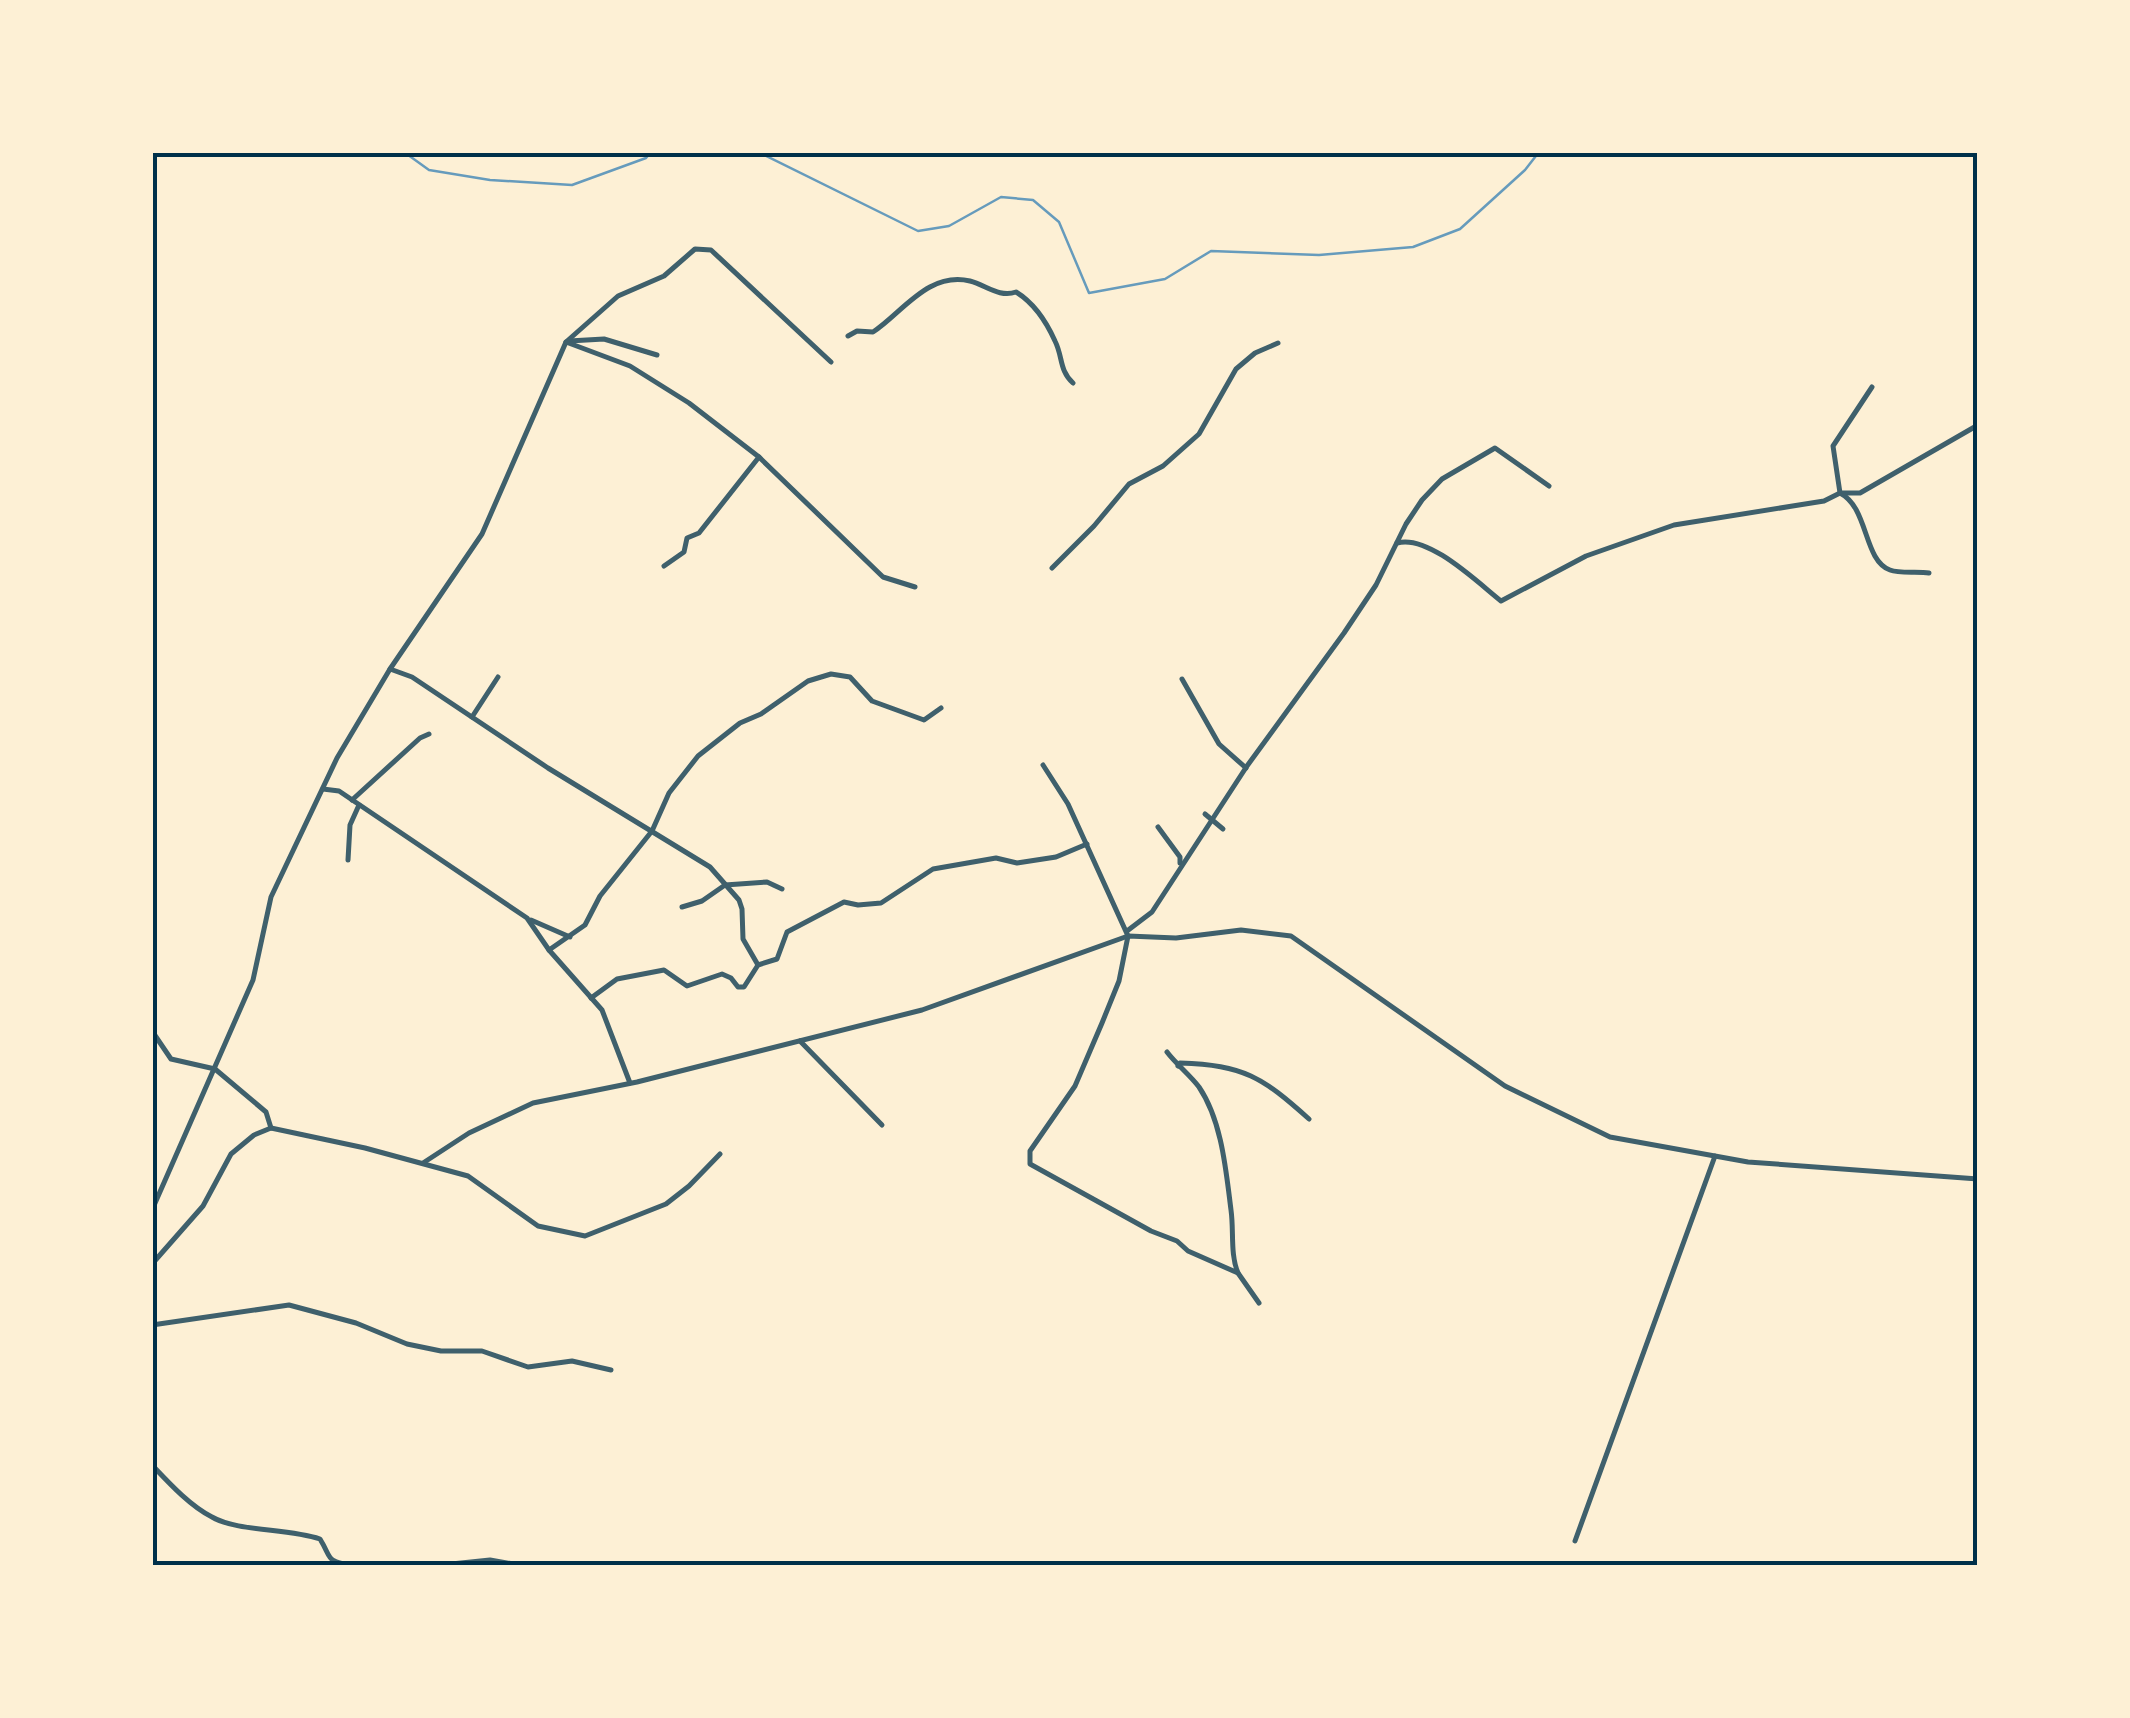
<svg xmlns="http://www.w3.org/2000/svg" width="2130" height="1718" viewBox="0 0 2130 1718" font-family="Mulish,sans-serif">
	<rect width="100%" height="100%" fill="#fdf0d5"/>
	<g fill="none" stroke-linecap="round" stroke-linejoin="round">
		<g stroke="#669bbc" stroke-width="2.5">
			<path d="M404,152L429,170L490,180L572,185L646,158L651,152"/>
			<path d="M758,152L918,231L949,226L1001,197L1033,200L1059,222L1089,293L1165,279L1211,251L1319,255L1413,247L1460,229L1525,170L1539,152"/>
		</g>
		<g stroke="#3f606c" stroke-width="5">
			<path d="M848,336L857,331L873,332C902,313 928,271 970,281C986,285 999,298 1016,292C1034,303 1046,321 1055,341C1063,357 1059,370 1073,383"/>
			<path d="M569,341L604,339L657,355"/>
			<path d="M566,342L630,366L689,403L759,457L883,577L915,587"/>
			<path d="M1872,387L1833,446L1840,493C1869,508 1863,560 1890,570C1900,574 1918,571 1929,573"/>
			<path d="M1397,543C1428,534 1477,582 1501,601L1586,556L1674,525L1824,501L1840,493H1860L1978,425"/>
			<path d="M664,566L684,552L687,538L699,533L759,457"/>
			<path d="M1052,568L1094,526L1129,484L1163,466L1199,434L1236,369L1255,353L1278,343"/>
			<path d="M390,669L412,677L548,768L710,867L739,900L742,909L743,939L758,965"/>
			<path d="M1182,679L1219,744L1246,768"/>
			<path d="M472,717L498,677"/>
			<path d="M1043,765L1068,804L1128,936L1119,981L1102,1023L1075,1086L1030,1151V1164L1151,1231L1177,1241L1188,1251L1238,1273C1230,1254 1234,1231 1231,1210C1226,1171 1222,1121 1199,1087C1190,1075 1176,1064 1167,1052"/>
			<path d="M323,789L339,791L527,918L549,950L602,1010L630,1083"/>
			<path d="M352,800L420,738L429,734"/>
			<path d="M1205,814L1223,829"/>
			<path d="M1158,827L1180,857V863"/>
			<path d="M348,860L350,825L359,805"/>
			<path d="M682,907L702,901L725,885L767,882L782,889"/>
			<path d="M531,920L570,937"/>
			<path d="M1127,931L1152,912L1247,766L1344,633L1376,585L1406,524L1422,500L1442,479L1495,448L1549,486"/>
			<path d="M549,950L585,925L600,896L652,831L669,793L698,756L740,723L761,714L808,681L831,674L850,677L872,701L924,720L941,708"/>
			<path d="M591,998L617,979L664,970L687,986L722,974L731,978L738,987H744L758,965L777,959L787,932L844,902L858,905L881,903L933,869L996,858L1017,863L1056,857L1087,844"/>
			<path d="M152,1031L171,1059L215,1069L266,1112L271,1128"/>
			<path d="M800,1041L882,1125"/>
			<path d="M1178,1066L1180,1063C1244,1065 1262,1077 1309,1119"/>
			<path d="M423,1163L469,1133L533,1103L637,1082L922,1010L1128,936L1176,938L1241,930L1291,936L1505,1086L1610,1137L1748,1162L1978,1179"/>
			<path d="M152,1210L253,980L271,897L337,758L390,669L482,534L566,342L618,296L664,276L695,249L711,250L831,362"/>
			<path d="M152,1264L203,1206L231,1154L254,1135L271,1128L365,1148L468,1176L538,1226L585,1236L666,1204L689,1186L720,1154"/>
			<path d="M1238,1273L1259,1303"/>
			<path d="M152,1325L289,1305L356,1323L407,1344L441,1351H482L528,1367L572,1361L611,1370"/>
			<path d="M152,1465C169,1483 190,1506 212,1517C238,1532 287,1528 320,1539C333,1560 324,1560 353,1566"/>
			<path d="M1575,1541L1715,1156"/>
			<path d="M432,1566L490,1560L519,1565"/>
		</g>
	</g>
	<rect width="2130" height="1718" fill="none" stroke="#fdf0d5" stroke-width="310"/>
	<rect x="155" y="155" width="1820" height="1408" fill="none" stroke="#003049" stroke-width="4"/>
</svg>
